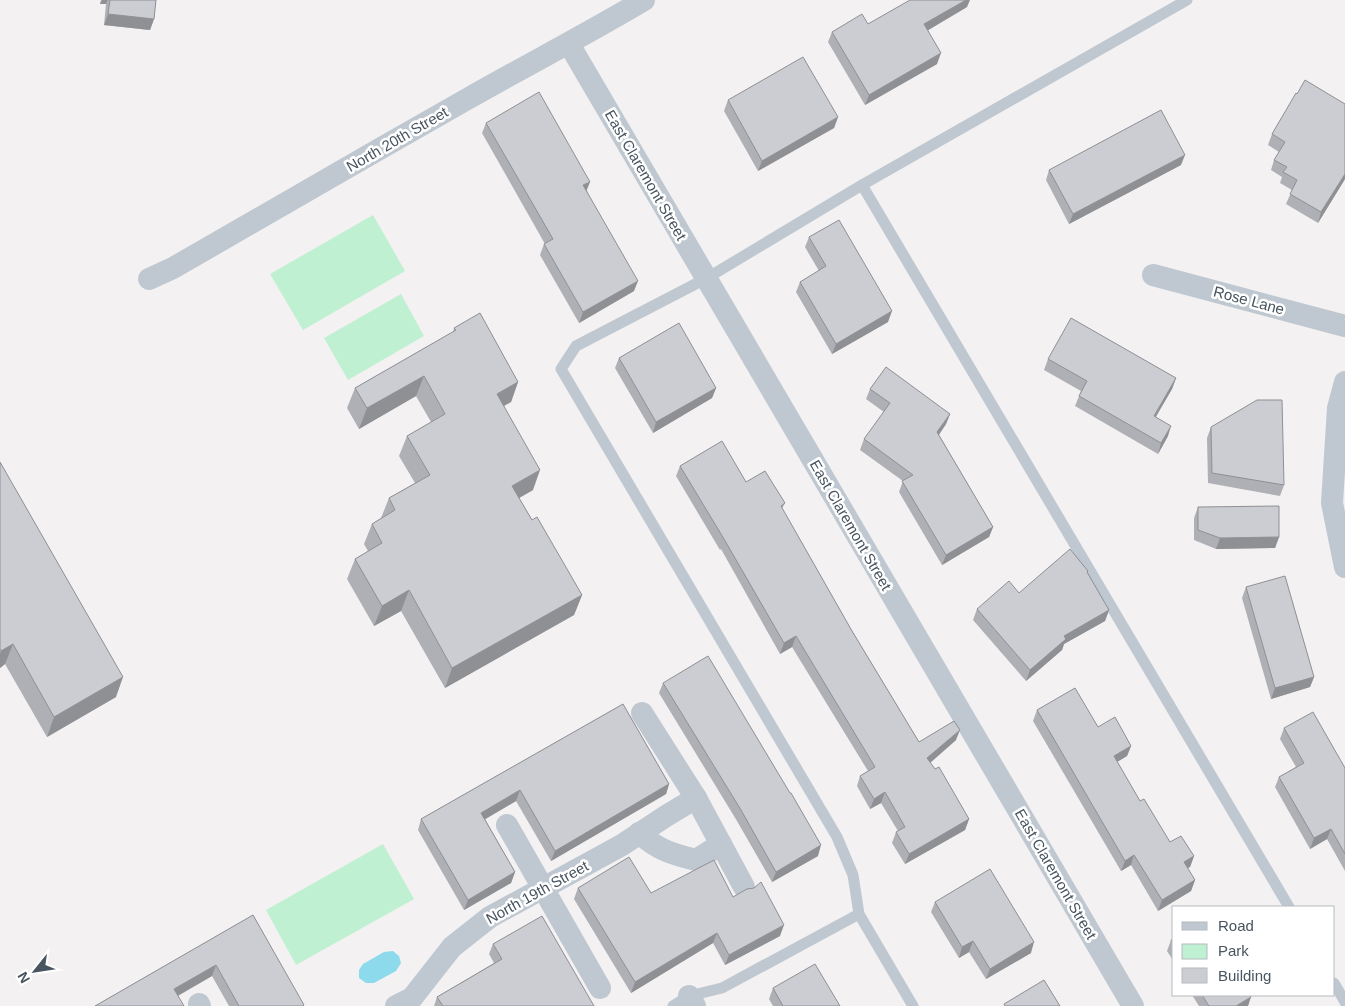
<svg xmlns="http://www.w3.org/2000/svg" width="1345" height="1006" viewBox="0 0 1345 1006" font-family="Arial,sans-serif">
	<rect width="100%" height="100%" fill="#f3f1f1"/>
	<g fill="#c0f0d2">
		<path d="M373,215L405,271L303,330L270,274Z"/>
		<path d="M401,294L424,336L348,380L324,338Z"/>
		<path d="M383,844L414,899L296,965L266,910Z"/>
	</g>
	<path fill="#8ddaed" d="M393,951L399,956L401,963L396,971L374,983H366L359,978V970L363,964L384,952Z"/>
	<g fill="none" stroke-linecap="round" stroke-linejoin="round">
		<g stroke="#bfc8d0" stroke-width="11">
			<path d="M862,185L1289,907"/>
			<path d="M1334,983L1345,1002"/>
			<path d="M673,1006L689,996L722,988L859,914"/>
			<path d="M913,1006L859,914L853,875L837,837L561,369L576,346L707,278L862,185L1187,0"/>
		</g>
		<g stroke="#bfc8d0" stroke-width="22">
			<path d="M569,44L1133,1006"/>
			<path d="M1153,275L1345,326"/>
			<path d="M149,279L173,268C272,211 370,154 469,98C527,65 587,34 644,0"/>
			<path d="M1345,382L1338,408L1332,503L1345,567"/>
			<path d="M642,713L696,798L744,887"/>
			<path d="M507,825L600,988"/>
			<path d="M639,833C658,850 672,854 696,860L721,844"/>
			<path d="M689,996L695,1006"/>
			<path d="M199,1004L200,1006"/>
			<path d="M396,1006L412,998L452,947L490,917L622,845L666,816L696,798"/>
		</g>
	</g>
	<g fill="#afb0b5">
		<path d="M101,0H156L154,19L150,30L104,25L106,4H100Z"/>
		<path d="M967,7L928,30L937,64L865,105L828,42L832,32L868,24Z"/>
		<path d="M1297,94L1345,104V179L1318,223L1286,204L1292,190L1280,183L1282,177L1271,170L1274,160L1279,152L1268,145L1272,134Z"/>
		<path d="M728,100L838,117L834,128L758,171L724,111Z"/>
		<path d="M486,123L587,191L634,291L579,323L540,255L544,244H545L482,133Z"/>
		<path d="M1181,165L1069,224L1046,180L1049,170Z"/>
		<path d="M809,237L888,322L832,354L796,292L800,282L819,271L805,247Z"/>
		<path d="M454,328L518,382L511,402L504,406L533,490L519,498L532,520L582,595L574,615L445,688L401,611L374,626L347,579L355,559L368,551L364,544L372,524L381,518L389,498L415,483L399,456L407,436L431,422L416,396L359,429L347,408L355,388L453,332Z"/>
		<path d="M619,358L716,388L712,398L653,433L615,368Z"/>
		<path d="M1048,359L1176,378L1172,389L1156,417L1168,436L1158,454L1075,406L1081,391L1044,370Z"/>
		<path d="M870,389L950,414L946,424L939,435L993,527L989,537L942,565L899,492L903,481L860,450L864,439L884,412L866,399Z"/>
		<path d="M1211,427L1284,485L1280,496L1208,483L1207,438Z"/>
		<path d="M0,462L116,697L47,737L5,664L0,668Z"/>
		<path d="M680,466L746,482L785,503L782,509L852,631L919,742L956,740L930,763L969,819L965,830L905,864L892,843L896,832L898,831L881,803L870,809L857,786L860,776L868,771L792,647L780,654L721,549L720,550L676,476Z"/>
		<path d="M1198,507L1279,537L1275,548L1216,549L1194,540V518Z"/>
		<path d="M1088,573L1109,610L1105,621L1064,644L1062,650L1026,681L973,620L977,609L1019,593Z"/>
		<path d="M1246,587L1314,677L1310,687L1271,699L1242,598Z"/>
		<path d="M663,683L818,856L772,882L737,821L659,693Z"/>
		<path d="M623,704L669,784L666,794L551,861L516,801L485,819L515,872L511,883L464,910L418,830L421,819Z"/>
		<path d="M1037,710L1098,727L1131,746L1127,756L1117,762L1140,801L1170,842L1194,856L1190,867L1187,868L1195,880L1191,891L1158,911L1131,865L1121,871L1033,721Z"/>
		<path d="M1284,728L1345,768V871L1327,839L1310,849L1275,787L1279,777L1296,767L1280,739Z"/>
		<path d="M578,888L651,893L733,897L780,936L725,965L713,943L631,993L574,899Z"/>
		<path d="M935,902L1031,953L986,979L969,952L959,958L931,912Z"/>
		<path d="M253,915L304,1006H229L212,976L178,996L95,1006Z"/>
		<path d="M1174,939V962L1167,951L1171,940Z"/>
		<path d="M493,944L594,1006H434L437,997L494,963L489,954Z"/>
		<path d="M773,988L840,1006H773L769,999Z"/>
		<path d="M1192,995H1250L1248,1006H1199Z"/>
	</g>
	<g fill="#8e9094">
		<path d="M102,0H108L106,4H100Z"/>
		<path d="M966,0H970L967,7L920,35L924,24Z"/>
		<path d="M108,14L154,19L150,30L104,25Z"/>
		<path d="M941,53L937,64L865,105L869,95Z"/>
		<path d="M838,117L834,128L758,171L762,161Z"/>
		<path d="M1185,155L1181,165L1069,224L1073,214Z"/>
		<path d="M1345,174V179L1318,223L1321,212Z"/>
		<path d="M590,182L586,192L583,185Z"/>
		<path d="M638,281L634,291L579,323L583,312Z"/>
		<path d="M892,311L888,322L832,354L836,344Z"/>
		<path d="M424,376L416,396L359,429L367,408Z"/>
		<path d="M1176,378L1172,389L1150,426L1154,416Z"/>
		<path d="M518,382L511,402L489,414L497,394Z"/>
		<path d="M716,388L712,398L653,433L656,422Z"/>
		<path d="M950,414L946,424L933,443L937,432Z"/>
		<path d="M1171,426L1168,436L1158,454L1161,443Z"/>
		<path d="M540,470L533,490L505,506L512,486Z"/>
		<path d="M993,527L989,537L942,565L946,555Z"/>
		<path d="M1279,537L1275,548L1216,549L1220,538Z"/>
		<path d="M409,590L401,611L374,626L382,606Z"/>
		<path d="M582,595L574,615L445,688L452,668Z"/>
		<path d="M1109,610L1105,621L1064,644L1062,650L1026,681L1030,670L1064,636Z"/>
		<path d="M796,636L792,647L780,654L784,643Z"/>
		<path d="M13,644L5,664L0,668V654L1,651Z"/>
		<path d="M123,677L116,697L47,737L54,717Z"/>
		<path d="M1314,677L1310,687L1271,699L1275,688Z"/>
		<path d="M960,730L956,740L923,769L927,758Z"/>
		<path d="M1131,746L1127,756L1110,766L1114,756Z"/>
		<path d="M669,784L666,794L551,861L555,851Z"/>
		<path d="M520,790L516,801L477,824L481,813Z"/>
		<path d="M885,792L881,803L870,809L874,799Z"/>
		<path d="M969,819L965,830L905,864L909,854Z"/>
		<path d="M1331,829L1327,839L1310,849L1314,838Z"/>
		<path d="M821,845L818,856L772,882L776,872Z"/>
		<path d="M1134,855L1131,865L1121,871L1125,861Z"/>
		<path d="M1194,856L1190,867L1180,872L1184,862Z"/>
		<path d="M515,872L511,883L464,910L468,900Z"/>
		<path d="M1195,880L1191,891L1158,911L1162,900Z"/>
		<path d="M784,925L780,936L725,965L729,955Z"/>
		<path d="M717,933L713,943L631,993L635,982Z"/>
		<path d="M973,941L969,952L959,958L962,947Z"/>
		<path d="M1034,942L1031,953L986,979L990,969Z"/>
		<path d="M216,965L212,976L170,1000L174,989Z"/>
		<path d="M1251,997L1248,1006H1236Z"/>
	</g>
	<g fill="#cbcdd3" stroke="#8e9094">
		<path d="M110,0H156L154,19L108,14Z"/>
		<path d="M910,0H966L924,24L941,53L869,95L832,32L862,14L868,24Z"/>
		<path d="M803,57L838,117L762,161L728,100Z"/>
		<path d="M1305,80L1345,104V174L1321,212L1290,194L1297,180L1283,172L1287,167L1274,160L1285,142L1272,134L1296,93L1297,94Z"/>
		<path d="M539,92L590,182L583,185L638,281L583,312L544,244L553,239L486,123Z"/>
		<path d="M1161,110L1185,155L1073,214L1049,170Z"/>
		<path d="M839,220L892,311L836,344L800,282L826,266L809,237Z"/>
		<path d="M480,313L518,382L497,394L540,470L512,486L532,520L537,517L582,595L452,668L409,590L382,606L355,559L382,543L372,524L395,510L389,498L430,475L407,436L445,414L424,376L367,408L355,388L456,330L454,328Z"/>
		<path d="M1071,318L1176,378L1154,416L1171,426L1161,443L1079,396L1087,381L1048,359Z"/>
		<path d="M679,323L716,388L656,422L619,358Z"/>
		<path d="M886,367L950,414L937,432L993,527L946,555L902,481L913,475L864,439L890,403L870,389Z"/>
		<path d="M1257,400H1282L1284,485L1212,473L1211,427Z"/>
		<path d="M722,441L746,482L765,471L785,503L781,506L852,631L919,742L954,721L960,730L927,758L935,769L939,767L969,819L909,854L896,832L905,827L885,792L874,799L860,776L875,767L796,636L784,643L724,539L680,466Z"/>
		<path d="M0,462L123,677L54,717L13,644L1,651L0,649Z"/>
		<path d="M1279,506V537L1220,538L1198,530V507Z"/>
		<path d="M1070,549L1088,571L1087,572L1109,610L1064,636L1066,639L1030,670L977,609L1009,581L1019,593Z"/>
		<path d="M1285,576L1314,677L1275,688L1246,587Z"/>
		<path d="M708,656L790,793H791L821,845L776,872L741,810L663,683Z"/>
		<path d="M1075,688L1098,727L1115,717L1131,746L1114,756L1140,801L1144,799L1170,842L1181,836L1194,856L1184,862L1195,880L1162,900L1134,855L1125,861L1037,710Z"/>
		<path d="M623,704L669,784L555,851L520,790L481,813L515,872L468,900L421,819Z"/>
		<path d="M1313,712L1345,768V854L1331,829L1314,838L1279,777L1304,763L1284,728Z"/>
		<path d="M629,857L651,893L714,860L733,897L747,889L754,888L761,882L784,925L729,955L717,933L635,982L578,888Z"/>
		<path d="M990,869L1034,942L990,969L973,941L962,947L935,902Z"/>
		<path d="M253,915L304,1005L303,1006H239L216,965L174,989L184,1006H95Z"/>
		<path d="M542,916L594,1006H443L437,997L502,959L493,944Z"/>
		<path d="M1174,939V945L1171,940Z"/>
		<path d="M815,964L840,1006H783L773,988Z"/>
		<path d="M1044,980L1060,1006H1005L1004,1004Z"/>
		<path d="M1202,995H1250L1251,997L1236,1006H1209Z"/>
	</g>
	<g text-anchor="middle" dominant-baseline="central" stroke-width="5" stroke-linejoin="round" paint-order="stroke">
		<g font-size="15" fill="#48545f" stroke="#fff">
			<text transform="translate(397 139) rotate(-30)">North 20th Street</text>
			<text transform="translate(646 175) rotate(60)">East Claremont Street</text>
			<text transform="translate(1249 300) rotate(15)">Rose Lane</text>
			<text transform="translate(851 525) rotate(60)">East Claremont Street</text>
			<text transform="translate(1056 874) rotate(60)">East Claremont Street</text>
			<text transform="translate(537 892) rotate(-29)">North 19th Street</text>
		</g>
	</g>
	<rect x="1172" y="906" width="162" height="90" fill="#ffffff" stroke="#b6bbbf"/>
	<rect x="1182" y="922" width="25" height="8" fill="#bfc8d0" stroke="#b6bbbf"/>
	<text x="1218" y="931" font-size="15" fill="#48545f">Road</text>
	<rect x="1182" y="944" width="25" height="15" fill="#c0f0d2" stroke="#b6bbbf"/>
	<text x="1218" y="956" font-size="15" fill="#48545f">Park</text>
	<rect x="1182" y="968" width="25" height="15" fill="#cbcdd3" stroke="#b6bbbf"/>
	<text x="1218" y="981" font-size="15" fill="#48545f">Building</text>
	<g transform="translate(35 971) rotate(240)" stroke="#ffffff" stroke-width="4" paint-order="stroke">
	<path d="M0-4L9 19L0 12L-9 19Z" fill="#48545f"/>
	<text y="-8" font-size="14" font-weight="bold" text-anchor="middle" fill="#48545f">N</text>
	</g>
</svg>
